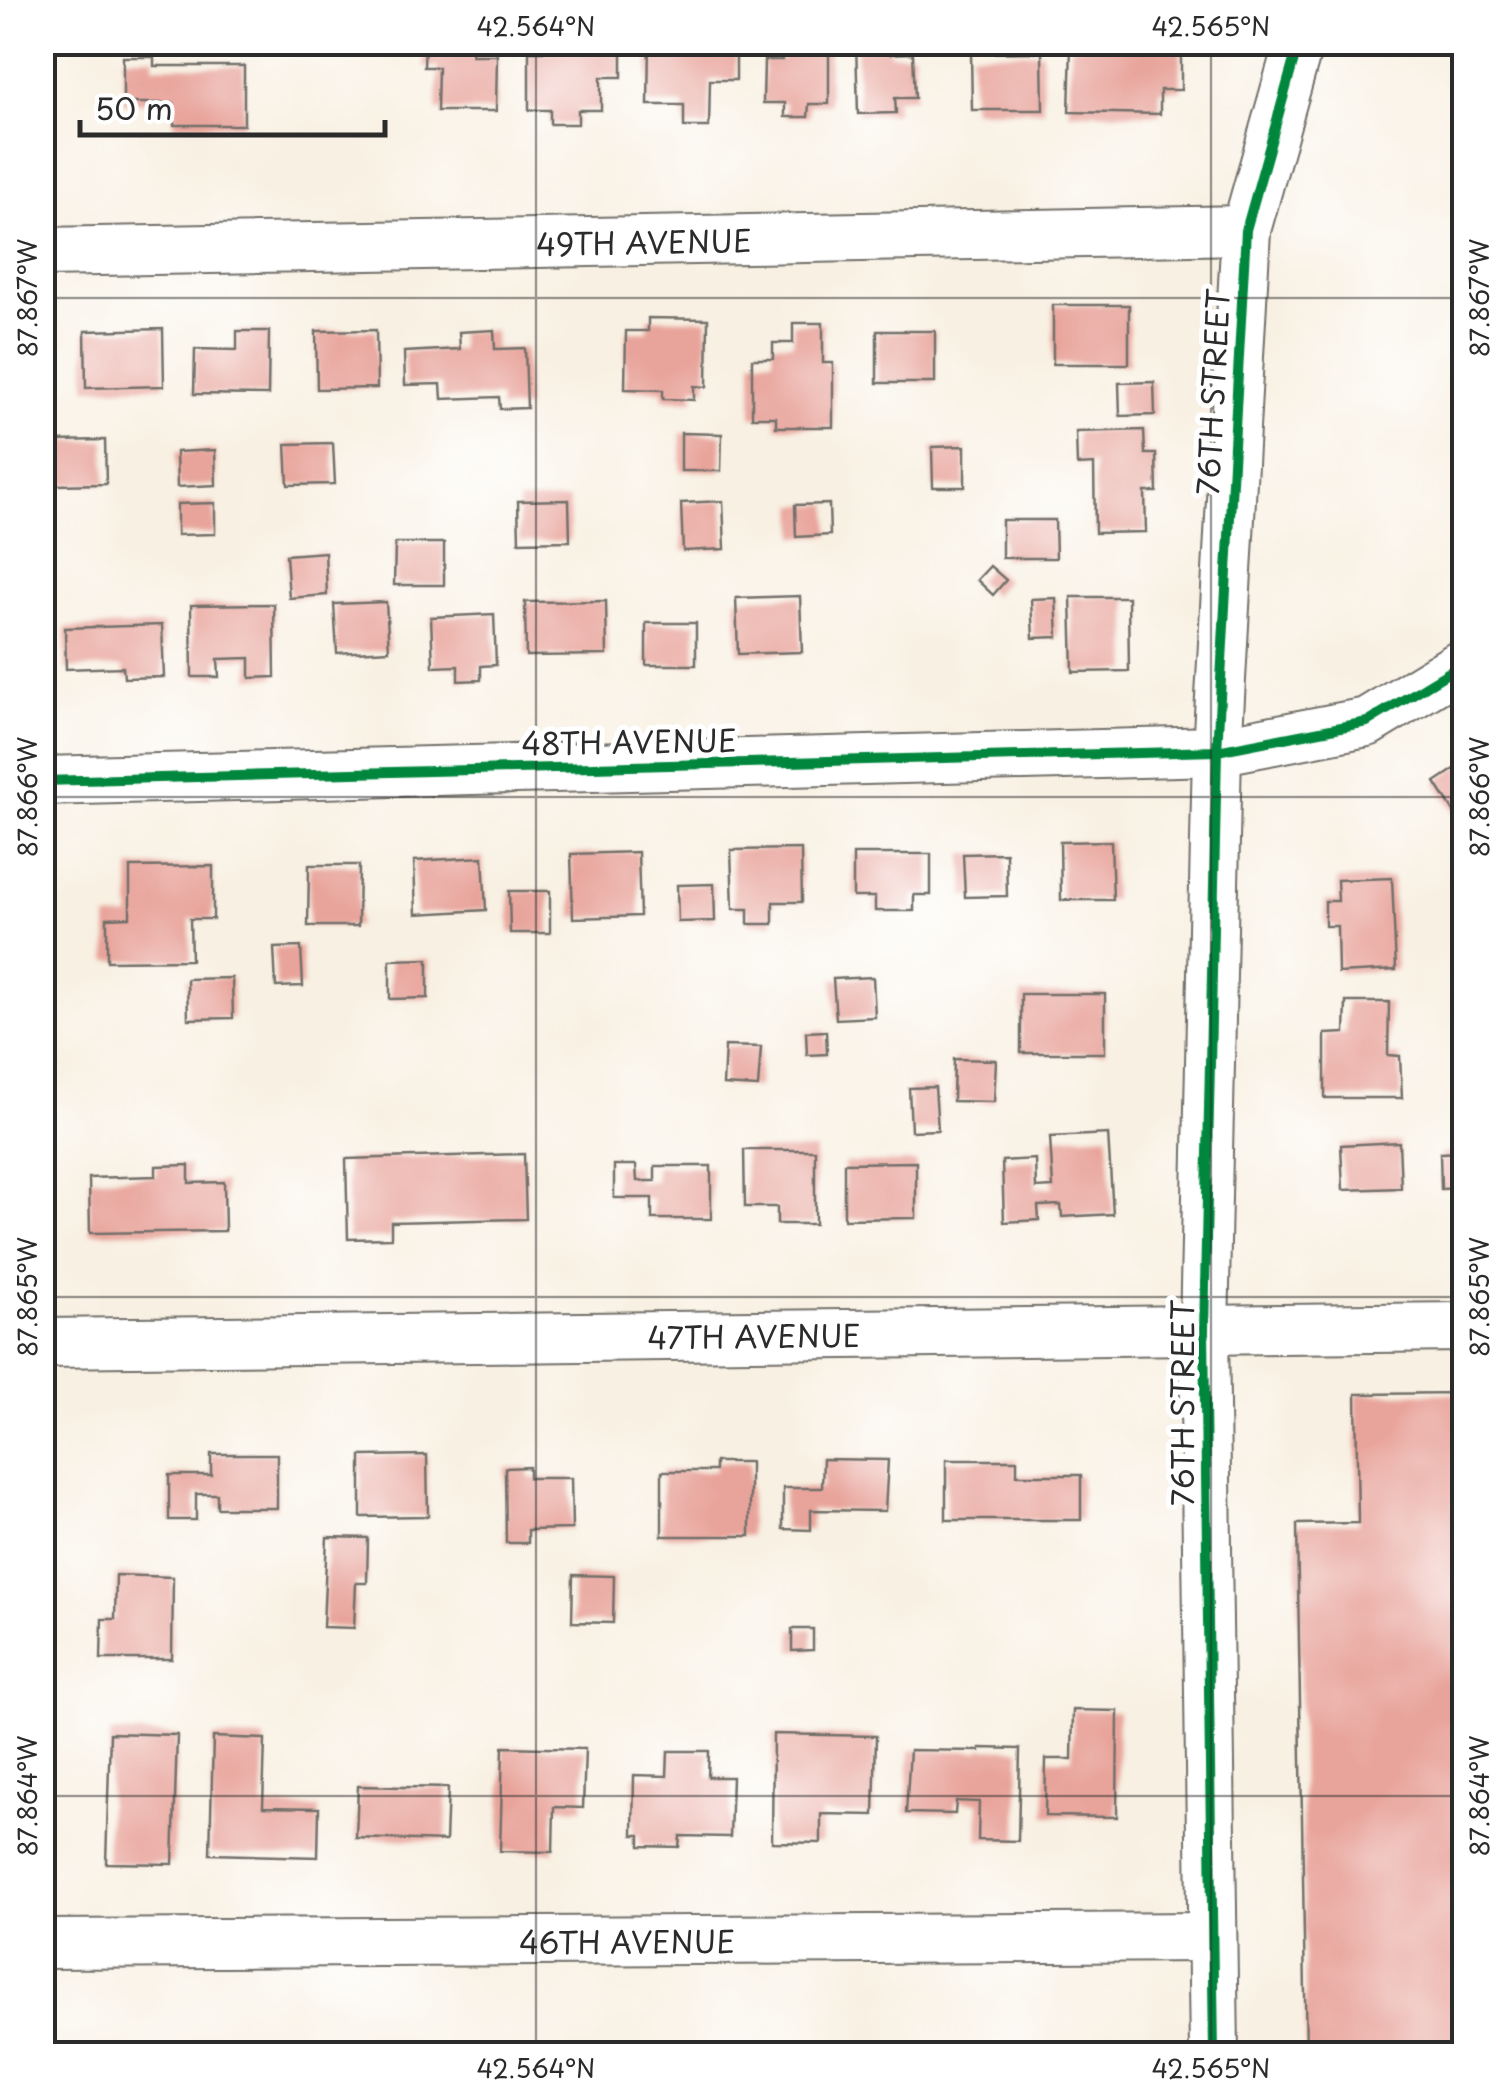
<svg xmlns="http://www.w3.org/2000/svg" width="1507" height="2097" viewBox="0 0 1507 2097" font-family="'Playpen Sans',sans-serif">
	<rect width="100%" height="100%" fill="#fff"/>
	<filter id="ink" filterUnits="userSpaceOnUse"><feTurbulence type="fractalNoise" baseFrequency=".01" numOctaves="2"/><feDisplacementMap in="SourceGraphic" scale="20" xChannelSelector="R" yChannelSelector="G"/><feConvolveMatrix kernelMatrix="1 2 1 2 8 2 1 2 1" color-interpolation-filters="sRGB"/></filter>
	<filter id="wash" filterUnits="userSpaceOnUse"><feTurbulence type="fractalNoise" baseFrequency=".0048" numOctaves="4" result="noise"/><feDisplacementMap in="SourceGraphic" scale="40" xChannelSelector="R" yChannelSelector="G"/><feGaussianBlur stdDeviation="2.25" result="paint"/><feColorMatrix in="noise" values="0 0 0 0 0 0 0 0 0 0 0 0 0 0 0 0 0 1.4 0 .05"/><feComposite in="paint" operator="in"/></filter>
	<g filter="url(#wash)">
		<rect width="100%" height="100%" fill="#f8f0e2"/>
		<g id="blocks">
			<g fill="#e8a49b">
				<path d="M425,42H472V55H497L496,111H437L438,67H424Z"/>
				<path d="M594,42H622V77H601V110H578V124H550V110H529V51H594Z"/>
				<path d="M649,42H736V80H710L709,127H684V105H648Z"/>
				<path d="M783,42H829V104H809L808,117H785V103H763L764,60H782Z"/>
				<path d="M856,42H889L890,54L913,53L915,98H895L896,113L858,114Z"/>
				<path d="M1081,42H1126V46L1181,47V90H1160V114L1069,112L1071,46H1081Z"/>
				<path d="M1042,52L1043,110H972L971,53Z"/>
				<path d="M123,57H154V66H244V125H174V103H123Z"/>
				<rect x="1053" y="305" width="76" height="59"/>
				<path d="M648,318L708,319L707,387L694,386V400L663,399V390L625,389L626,331H648Z"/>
				<path d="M793,323H823V363H833V427H776V417H752V359H773V343H793Z"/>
				<path d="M163,329L164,386L86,388L85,331Z"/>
				<path d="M376,330L377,388L317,389L316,331Z"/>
				<path d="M494,330L495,349L525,348L527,408L500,409L499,397L442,399L441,384L405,385L404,352L460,349L459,332Z"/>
				<path d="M237,331H269L268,395L194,394L195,349L237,350Z"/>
				<rect x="877" y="331" width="58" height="52"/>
				<path d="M1154,382L1155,415L1120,416L1119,383Z"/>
				<path d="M1144,430L1145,454H1156L1157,492H1145L1146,532L1095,533L1094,464L1077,465L1076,432Z"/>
				<path d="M681,433L722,434L721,471H681Z"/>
				<path d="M105,440L106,484L55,485L54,441Z"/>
				<path d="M333,443L335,484L288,485L286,444Z"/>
				<path d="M965,446V487H933L932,447Z"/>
				<path d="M215,450L216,485L177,487L176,452Z"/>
				<path d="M569,500L570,541L519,542L518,501Z"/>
				<path d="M723,501L725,549L683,551L681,503Z"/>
				<path d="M215,503V534L177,535V504Z"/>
				<path d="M829,504L830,535L796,537L795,505Z"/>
				<path d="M1002,520H1055L1056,558H1002Z"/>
				<path d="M395,543H444V585H394Z"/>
				<path d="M325,552L327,595L289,598L286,555Z"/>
				<path d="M990,566L1006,580L993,595L977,580Z"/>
				<path d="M800,596L802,652L738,654L736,598Z"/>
				<path d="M1071,597H1128L1129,671L1073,672Z"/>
				<path d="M1056,598L1058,637L1033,638L1031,599Z"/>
				<path d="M606,601L607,655L526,656L525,602Z"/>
				<path d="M386,602L389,650L337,653L334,604Z"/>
				<path d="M274,604L275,677L250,678V658L218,659L219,677H192L191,605Z"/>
				<path d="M494,614L496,665L481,666V680L458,681V666L433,667L431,617Z"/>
				<rect x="646" y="623" width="50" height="42"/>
				<path d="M162,625L164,677L124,678L123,667L66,669L65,628Z"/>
				<path d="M1464,763V828L1435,782Z"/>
				<path d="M1111,841L1113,900H1061L1060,842Z"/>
				<path d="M801,849L802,902H773V924H748V909H733L731,850Z"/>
				<path d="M638,852L640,916L573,918L571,854Z"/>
				<path d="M1006,853L1007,896L965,897L963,854Z"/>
				<path d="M853,854H931V895H914V911H875V897H853Z"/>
				<path d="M483,857L486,910L416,914L414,861Z"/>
				<path d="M309,865H359L358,926H308Z"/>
				<path d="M213,866V919H190L191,960L107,961V918L130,917V867Z"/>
				<path d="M1392,878L1396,970L1338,973L1337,926H1325V901H1338L1337,880Z"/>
				<path d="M714,884L715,921L678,922L677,885Z"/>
				<path d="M509,891H550V933H510Z"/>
				<path d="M301,947L303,986L276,987L274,948Z"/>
				<path d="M428,959V998L390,999V960Z"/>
				<path d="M873,977L875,1017L836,1019L833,979Z"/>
				<path d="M232,978L233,1018L188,1019L187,979Z"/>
				<rect x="1021" y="994" width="84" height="59"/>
				<path d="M1346,1002H1389L1388,1055L1400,1056L1402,1098H1325V1034L1345,1033Z"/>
				<path d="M826,1031L827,1054L807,1055L806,1032Z"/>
				<path d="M725,1046L761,1047L758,1087L723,1085Z"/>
				<path d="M55,1047L56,1067L42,1068V1048Z"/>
				<path d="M954,1059L996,1060L994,1102L953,1101Z"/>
				<path d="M935,1087L938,1130L911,1131L909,1088Z"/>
				<path d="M1108,1134L1113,1214L1062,1217L1061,1205L1038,1206L1039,1220L1004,1222L1002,1161L1035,1159L1036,1188L1053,1187L1050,1137Z"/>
				<path d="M1399,1142L1401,1188L1343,1190L1341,1145Z"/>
				<path d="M744,1150H815V1224H777V1207H745Z"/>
				<path d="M1464,1152V1188L1441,1189L1440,1153Z"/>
				<path d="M524,1154L526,1219L391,1222V1238L348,1239L346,1159Z"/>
				<path d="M916,1162V1218L844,1219V1163Z"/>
				<path d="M189,1165V1183L224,1182L225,1231L90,1233L89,1178L156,1176V1166Z"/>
				<path d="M614,1165H636L637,1181H655V1166H711V1219H652V1198H614Z"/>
				<path d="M1464,1393V2054H1306L1297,1524L1358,1523L1356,1394Z"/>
				<path d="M211,1454H277V1508H217V1494H196V1520H169V1475H211Z"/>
				<path d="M427,1455L428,1516L361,1517V1456Z"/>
				<path d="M823,1459L888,1460L885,1511L811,1510V1530L783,1529V1488H822Z"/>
				<path d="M946,1460H1017V1475H1081V1520H946Z"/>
				<path d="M715,1462H750V1536H662V1471H715Z"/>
				<path d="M529,1467V1478H571L572,1529L528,1530V1543H506L505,1468Z"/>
				<path d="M327,1537L368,1538L367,1583H356L354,1628L323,1627Z"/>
				<path d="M116,1575L173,1577L172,1659H101L102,1619H115Z"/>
				<path d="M573,1575L614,1576L613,1623L572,1622Z"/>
				<path d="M792,1629H813V1650L792,1651Z"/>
				<path d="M1073,1710L1118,1711L1117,1817L1045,1816L1046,1759H1072Z"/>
				<path d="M110,1733L177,1735L173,1864L106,1863Z"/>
				<path d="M773,1734L876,1736L874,1815L821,1814V1843L772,1842Z"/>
				<path d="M213,1737L265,1739L263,1807L319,1808L318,1857L210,1854Z"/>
				<path d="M503,1747L585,1749L583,1808L554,1807L553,1852L500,1851Z"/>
				<path d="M980,1748L1020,1749L1018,1841L978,1840L979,1802L956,1801L955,1814L906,1813L910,1750L980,1751Z"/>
				<path d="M668,1751H709L708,1777H732L730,1837L680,1836L679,1847L640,1846V1835H633L634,1775L667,1776Z"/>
				<path d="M358,1786L448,1788L446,1841L356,1838Z"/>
				<path d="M275,2048L321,2049L320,2054H275Z"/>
			</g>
		</g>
	</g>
	<g filter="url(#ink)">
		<use href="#blocks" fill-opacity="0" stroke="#73706b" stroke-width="2.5"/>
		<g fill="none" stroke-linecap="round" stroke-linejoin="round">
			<defs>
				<g id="minor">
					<path id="s1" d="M42,252L1246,230"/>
					<path d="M42,781L1217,751L1367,722L1464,663"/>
					<path id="s2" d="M42,1343L1464,1327"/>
					<path id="s3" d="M42,1944L1212,1937"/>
					<path d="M1214,2054L1204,1331L1217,751L1246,230L1299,42"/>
				</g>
			</defs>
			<use href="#minor" stroke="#73706b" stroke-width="52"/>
			<use href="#minor" stroke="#fff" stroke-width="48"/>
			<defs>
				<g id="cycleway">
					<path d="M42,781L1217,751L1367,722L1464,663"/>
					<path d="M1214,2054L1204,1331L1217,751L1246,230L1299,42"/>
				</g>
			</defs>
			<use href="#cycleway" stroke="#fff" stroke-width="16"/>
			<use href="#cycleway" stroke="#00873e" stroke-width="10"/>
		</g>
	</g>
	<path fill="none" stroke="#2b2b2b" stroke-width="2.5" stroke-opacity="0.45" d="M536,42V2054M1211,42V2054M42,298H1464M42,797H1464M42,1297H1464M42,1796H1464"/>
	<g text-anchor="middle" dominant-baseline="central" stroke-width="10" stroke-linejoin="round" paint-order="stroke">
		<g font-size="30" fill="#2b2b2b" stroke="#fff">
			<text stroke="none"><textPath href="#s1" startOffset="602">49TH AVENUE</textPath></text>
			<text transform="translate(1212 392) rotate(-87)">76TH STREET</text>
			<text transform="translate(629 741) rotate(-1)">48TH AVENUE</text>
			<text stroke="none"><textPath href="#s2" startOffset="712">47TH AVENUE</textPath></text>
			<text transform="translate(1181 1403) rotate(-90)">76TH STREET</text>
			<text stroke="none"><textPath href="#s3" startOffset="585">46TH AVENUE</textPath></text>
		</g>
	</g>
	<rect width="1507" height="2097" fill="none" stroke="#fff" stroke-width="110"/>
	<path d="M80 120v15h305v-15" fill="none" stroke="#2b2b2b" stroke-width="5"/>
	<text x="95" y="120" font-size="30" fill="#2b2b2b" stroke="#ffffff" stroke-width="8" paint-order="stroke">50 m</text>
	<rect x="55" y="55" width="1397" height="1987" fill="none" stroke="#2b2b2b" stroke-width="4"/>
	<g font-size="25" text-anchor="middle" fill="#2b2b2b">
		<text x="536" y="36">42.564°N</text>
		<text x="1211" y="36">42.565°N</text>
		<text transform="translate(1480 298) rotate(-90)" y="9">87.867°W</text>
		<text transform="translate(28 298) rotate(-90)" y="9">87.867°W</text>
		<text transform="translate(1480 797) rotate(-90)" y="9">87.866°W</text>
		<text transform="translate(28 797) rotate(-90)" y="9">87.866°W</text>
		<text transform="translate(28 1297) rotate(-90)" y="9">87.865°W</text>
		<text transform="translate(1480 1297) rotate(-90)" y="9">87.865°W</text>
		<text transform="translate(28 1796) rotate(-90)" y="9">87.864°W</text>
		<text transform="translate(1480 1796) rotate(-90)" y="9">87.864°W</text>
		<text x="536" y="2078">42.564°N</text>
		<text x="1211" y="2078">42.565°N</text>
	</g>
</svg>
